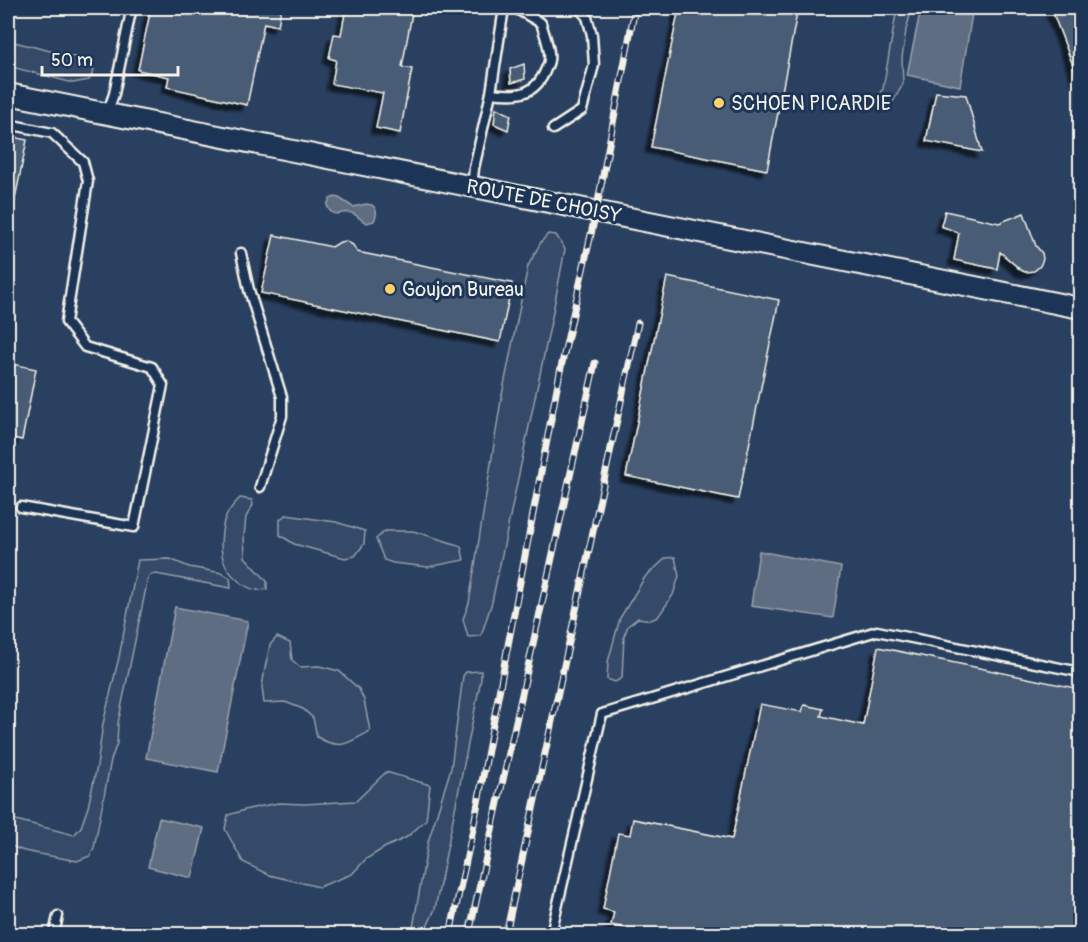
<svg xmlns="http://www.w3.org/2000/svg" width="1088" height="942" viewBox="0 0 1088 942" font-family="Pangolin,sans-serif">
	<defs>
		<filter id="shadow"><feDropShadow dx="-5.5" dy="5.5" stdDeviation="1.5" flood-color="#0009"/></filter>
	</defs>
	<rect width="100%" height="100%" fill="#1d3557"/>
	<filter id="ink" filterUnits="userSpaceOnUse"><feTurbulence type="fractalNoise" baseFrequency=".0167" numOctaves="2"/><feDisplacementMap in="SourceGraphic" scale="12" xChannelSelector="R" yChannelSelector="G"/><feConvolveMatrix kernelMatrix="1 2 1 2 8 2 1 2 1" color-interpolation-filters="sRGB"/></filter>
	<g filter="url(#ink)">
		<rect fill="#2a4060" x="8" y="8" width="1072" height="926"/>
		<g fill="#354a67" stroke="#949ea8" stroke-width="1.5">
			<path d="M897,8H912L906,30L902,58L903,84L891,105L881,111L876,97L883,89Z"/>
			<path d="M8,41H10L87,60L94,70L89,80L73,83L8,66Z"/>
			<path d="M548,234L556,235L565,249L552,317L492,602L481,636L468,637L463,619L469,603L501,400L528,266L541,242Z"/>
			<path d="M240,498L252,500L253,505L246,517L244,536L245,557L267,581V589C264,589 261,590 257,590C245,589 230,575 225,564C219,552 221,533 224,521C227,512 234,504 240,498Z"/>
			<path d="M286,515L336,522L365,531L364,544L355,556L345,558L294,544L280,535V519Z"/>
			<path d="M385,531H413L452,543L461,546L464,560L428,567L393,563L384,560L376,539Z"/>
			<path d="M675,557L679,576L673,595L658,617L651,620L638,618L628,626L624,636L622,678L615,682L607,679L608,662L620,618L645,577L666,558Z"/>
			<path d="M170,559L189,567L222,573L230,578L231,588L156,574L150,575L148,578L118,723L117,743L111,760L94,848L90,856L77,861L24,851L8,845V818L74,835L81,827L88,807L97,766L103,724L119,657L138,560Z"/>
			<path d="M277,637L290,643L292,660L300,667L319,666L339,671L359,689L364,700L370,731C349,743 340,751 317,737L313,718L303,709L285,702L264,703L262,687L265,668L270,645Z"/>
			<path d="M481,671V679L435,909L426,929L412,933L428,842L451,768L463,676L466,672Z"/>
			<path d="M386,772L430,785L426,820L407,837L384,848L366,859L352,874L319,887L269,875L243,862L225,829L228,815L248,809L278,803L305,804L356,801Z"/>
		</g>
		<g fill="#5e6d82" stroke="#9aa2ab" stroke-width="1.5">
			<path d="M921,8H973L960,86L907,75Z"/>
			<path d="M335,197L339,198L353,207L366,204L372,205C378,210 377,214 374,221L367,223C362,221 359,217 354,214C343,208 333,222 327,205L330,199Z"/>
			<path d="M759,551L841,567L833,618L751,606Z"/>
			<path d="M175,607L248,621L218,772L146,758Z"/>
			<path d="M159,818L204,828L192,878L148,867Z"/>
		</g>
		<g fill="#485b74" stroke="#f4f1e8" stroke-width="1.5" filter="url(#shadow)">
			<path d="M151,8H281L278,26L264,23L247,105L167,87L169,77L138,70Z"/>
			<path d="M346,8H413L402,67L412,69L400,133L376,128L383,93L332,84L336,60L329,58L334,34L341,35Z"/>
			<path d="M679,8H798L767,170L651,147Z"/>
			<path d="M1051,8H1080V81H1079Z"/>
			<path d="M524,64L525,79L511,83L510,69Z"/>
			<path d="M936,92L966,95L982,152L926,141Z"/>
			<path d="M496,108L511,115L508,130L494,124Z"/>
			<path d="M8,136L27,140L14,204L8,203Z"/>
			<path d="M945,211L999,223L1024,213L1036,246L1042,253L1043,259L1040,266L1034,271L1025,272L1021,270L1000,252L997,269L954,260L959,233L941,226Z"/>
			<path d="M274,235L332,247L340,242L346,241L353,245L357,252L512,283L500,342L261,293Z"/>
			<path d="M667,277L779,300L738,499L626,476Z"/>
			<path d="M8,363L36,369L22,440L8,437Z"/>
			<path d="M878,647L1080,689V934H657L611,925L614,912L603,909L618,833L630,835L633,819L732,839L760,704L802,712L804,705L823,709L821,716L863,725Z"/>
		</g>
		<g fill="none" stroke-linecap="round" stroke-linejoin="round">
			<defs>
				<g id="service">
					<path d="M491,93C516,96 535,97 546,69C547,66 549,63 549,60C551,50 544,33 541,23L515,8"/>
					<path d="M107,114L114,94L130,16L133,8"/>
					<path d="M8,124L52,133L83,162L88,181L66,322L85,347L152,367L163,385L134,527L21,507"/>
					<path d="M553,129L582,110L594,65L592,35L587,17L579,8"/>
					<path d="M472,187L474,168L491,93L504,8"/>
					<path d="M241,253L249,290L282,397V416L260,487"/>
					<path d="M54,934L58,916"/>
					<path d="M551,934L602,714L877,631L1080,672"/>
				</g>
				<path id="tertiary" d="M8,94L1080,308"/>
			</defs>
			<use href="#service" stroke="#f4f1e8" stroke-width="13"/>
			<use href="#tertiary" stroke="#f4f1e8" stroke-width="24"/>
			<use href="#service" stroke="#1d3557" stroke-width="8"/>
			<use href="#tertiary" stroke="#1d3557" stroke-width="20"/>
			<defs>
				<g id="rail">
					<path d="M8,506L10,496"/>
					<path d="M450,934L473,829L560,372L596,212L635,8"/>
					<path d="M469,934L595,363"/>
					<path d="M506,934L638,323"/>
				</g>
			</defs>
			<use href="#rail" stroke="#f4f1e8" stroke-width="7"/>
			<use href="#rail" stroke="#1d3557" stroke-width="4.5" stroke-dasharray="14" stroke-linecap="butt"/>
		</g>
	</g>
	<g fill="#ffd166" stroke="#1d3557" stroke-width="2">
		<circle cx="719" cy="103" r="6"/>
		<circle cx="390" cy="289" r="6"/>
	</g>
	<g text-anchor="middle" dominant-baseline="central" stroke-width="6" stroke-linejoin="round" paint-order="stroke">
		<g font-size="20" fill="#f4f1e8" stroke="#1d3557" text-anchor="start">
			<text x="731" y="103">SCHOEN PICARDIE</text>
			<text x="402" y="289">Goujon Bureau</text>
		</g>
		<g font-size="20" fill="#f4f1e8" stroke="#1d3557">
			<text transform="translate(544 201) rotate(11)">ROUTE DE CHOISY</text>
		</g>
	</g>
	<rect width="1088" height="942" fill="none" stroke="#1d3557" stroke-width="30"/>
	<rect x="15" y="15" width="1058" height="912" fill="none" stroke="#f4f1e8" stroke-width="2" filter="url(#ink)"/>
	<path d="M42 66v9h136v-9" fill="none" stroke="#f4f1e8" stroke-width="3"/>
	<text x="51" y="66" font-size="18" fill="#f4f1e8" stroke="#1d3557" stroke-width="4.5" paint-order="stroke">50 m</text>
</svg>
